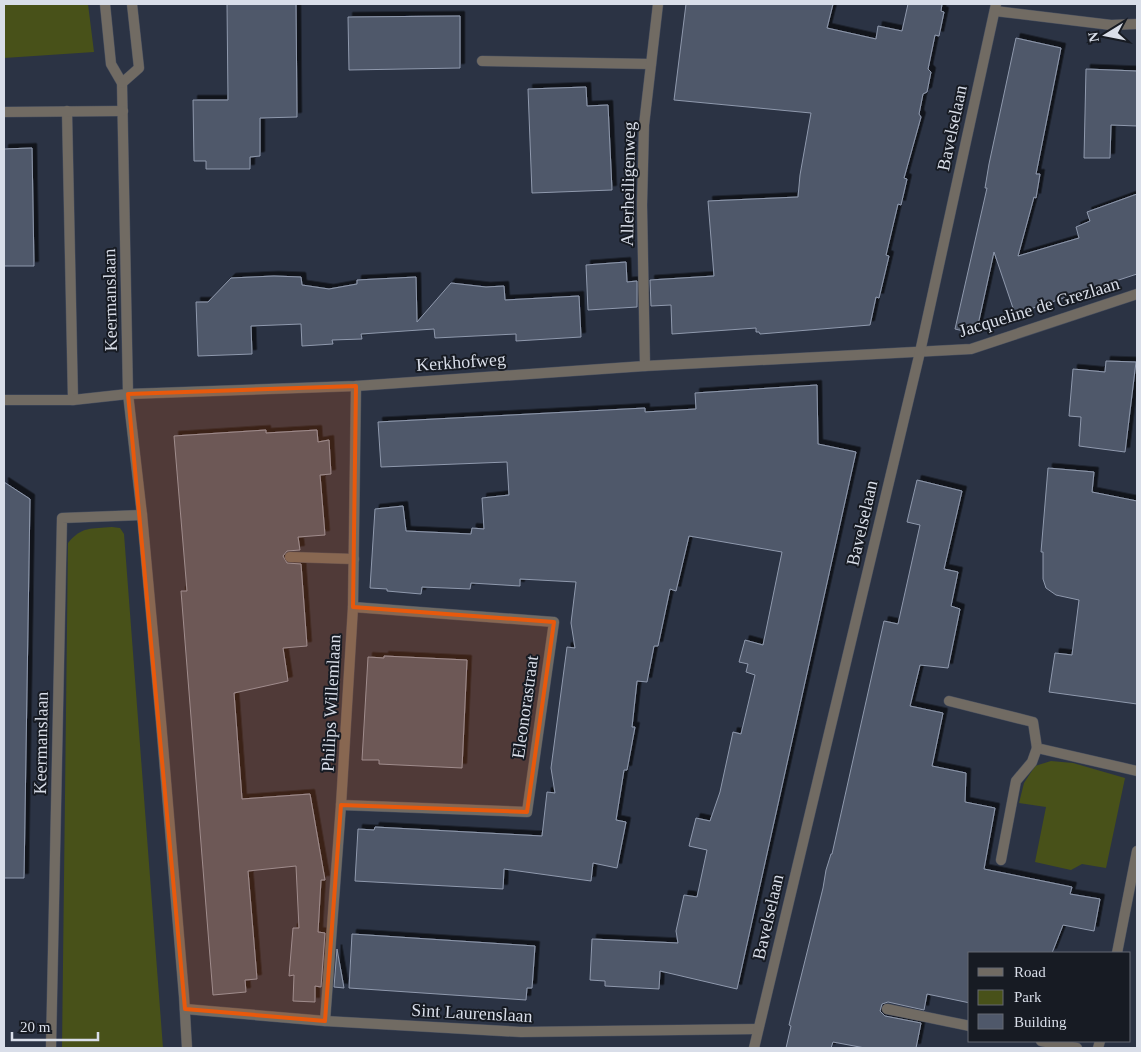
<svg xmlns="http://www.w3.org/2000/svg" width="1141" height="1052" viewBox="0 0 1141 1052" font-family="'Times New Roman',serif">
	<defs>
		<filter id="shadow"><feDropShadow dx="4.5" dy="-4.5" stdDeviation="0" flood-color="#0009"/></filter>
	</defs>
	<rect width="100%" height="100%" fill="#2b3344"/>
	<g fill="#485119">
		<path d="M4,4H88L94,52L4,58Z"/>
		<path d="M112,527L120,528L124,534L163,1048H62L68,543C82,526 91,529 112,527Z"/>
		<path d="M1051,761L1073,763L1125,778L1106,868L1082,864L1071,870L1035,862L1046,807L1019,803L1024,783L1035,766Z"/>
	</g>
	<g fill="#4f586a" stroke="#8f99ad" filter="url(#shadow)">
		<path d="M227,4H296L297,117L260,118V156L250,157V169H206V161H194L193,100H228Z"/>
		<path d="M686,4H833L827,28L876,39L878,26L902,31L908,4H942L941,11L944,12L939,36L935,35L928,69L931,72L927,92L923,94L919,114L921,117L904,178L907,179L901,205L898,204L886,255L889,256L879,298L876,297L870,325L760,334L759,332H756V328L672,334L671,305L651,306L650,280L714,276L708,201L798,197L800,175L811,113L674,100Z"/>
		<path d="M460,16V68L349,70L348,17Z"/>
		<path d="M1016,38L1061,48L1036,174H1040L1036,198L1034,197L1018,256L1079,238L1076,227L1090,221L1087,212L1137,194V274L1015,314L994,252L976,334L955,329L987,188H985L989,164Z"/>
		<path d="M1086,69L1137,71V126L1111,125L1110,158H1084Z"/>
		<path d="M586,87L587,106L608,105L612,190L532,193L528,89Z"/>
		<path d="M32,148L34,266H4V149Z"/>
		<path d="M626,262L627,282L637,281V307L588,310L586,265Z"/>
		<path d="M274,276L301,277L302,285L329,289L357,284V280L416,277L417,322L451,283L486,287L504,286L505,300L579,296L581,337L516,341V334L435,338L434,329L361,334L362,339L332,340L333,344L302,346L301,324L251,326L252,354L198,356L196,302H208L231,278Z"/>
		<path d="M1106,361L1136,362L1125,452L1079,446L1081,417L1069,416L1073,369L1105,372Z"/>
		<path d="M817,385L818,444L856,452L737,989L660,971L659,989L605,986V981L590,980L592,939L678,943L676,931L684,895L697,897L707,850L689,846L696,818L710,821L720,792L733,732L741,734L755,675L746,672L748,664L739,662L745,640L763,645L782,552L689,536L676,591L670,589L658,646H654L647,682L637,681L632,727H635L627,770H624L616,820L626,822L617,868L593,863L591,881L504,869L503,889L355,881L358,829L374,830L375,827L542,836L547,792L555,793L551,768L567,647L575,648L571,623L576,582L520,579V586L471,583L470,589L422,587L421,594L387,591V589L370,588L375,509L403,506L406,531L471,534L472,528L484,529L482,498L509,495L507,462L381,467L378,422L645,408V412L696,409L695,393Z"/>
		<path d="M266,430V433L317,430L318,442L329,440L331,474L320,475L325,535L298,537L300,550L287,551L283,556L287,563L301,564L307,646L283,648L288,681L234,693L242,799L310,794L325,880H321L318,932L325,933L321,987L315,986V1002L293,1001L294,975L289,976L293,928H299L296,866L248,871L257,979L245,980L246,992L213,995L181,591H187L174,436Z"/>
		<path d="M1048,468L1094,472L1092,492L1137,501V704L1049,692L1055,653L1072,655L1079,600L1056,595L1046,588L1043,579V552H1041Z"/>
		<path d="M917,480L962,491L944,569L958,572L951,606L960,609L948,668L920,665L910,706L943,713L932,766L966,773L965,802L995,808L984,869L1072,887L1070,894L1100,899L1094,931L1063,925L1052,953H970V1003L927,994L924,1010L888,1002L882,1004L880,1011L885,1016L921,1023L916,1048H865L833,1042L831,1048H786L791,1026L789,1025L823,888L826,870L831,854H832L884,621L898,624L920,525L907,522Z"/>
		<path d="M4,482L30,499L24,878H4Z"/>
		<path d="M384,656L467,660L462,768L379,764V760H362L368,657L384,658Z"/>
		<path d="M352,934L535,946L532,988H527L526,1000L349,988Z"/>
		<path d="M337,949L344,988L334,987Z"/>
	</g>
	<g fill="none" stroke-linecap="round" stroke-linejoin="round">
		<defs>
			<g id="lane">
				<path d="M482,61L651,64"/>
				<path d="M290,557L354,559"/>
			</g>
			<g id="street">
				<path d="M105,4L111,64L122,83L128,394L142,515L161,722L184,996L187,1048"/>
				<path d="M995,11L1111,25L1137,24"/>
				<path d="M122,83L139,68L132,4"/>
				<path d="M67,111L73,400"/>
				<path d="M4,112L123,111"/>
				<path d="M645,366L642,205L644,125L658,4"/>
				<path d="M4,400H73L128,394L356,386L645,366L971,349L1137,294"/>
				<path d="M949,701L1033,722L1037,748L1137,771"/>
				<path d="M341,805L527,812L554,622L353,607"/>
				<path d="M1001,860L1016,781L1032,762L1037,748"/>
				<path d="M1117,953L1137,851"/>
				<path d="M185,1009L325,1021L521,1032L758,1029"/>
				<path d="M887,1009L970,1026"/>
				<path d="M325,1021L341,805L353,607L356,386"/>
				<path d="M1041,1041L1077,1048"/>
				<path d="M51,1048L62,518L142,515"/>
				<path d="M754,1048L920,352L996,4"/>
				<path d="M1098,1048L1100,1041"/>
			</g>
		</defs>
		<use href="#lane" stroke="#474e5e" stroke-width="11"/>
		<use href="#street" stroke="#474e5e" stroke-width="11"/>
		<use href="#lane" stroke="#716b63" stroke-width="10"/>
		<use href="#street" stroke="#716b63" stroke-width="10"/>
	</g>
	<path fill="#e8590c" fill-opacity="0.2" stroke="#e8590c" stroke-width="4" stroke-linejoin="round" d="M356,386L353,607L554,622L527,812L341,805L325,1021L185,1009L128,394Z"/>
	<g text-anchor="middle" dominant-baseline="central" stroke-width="4" stroke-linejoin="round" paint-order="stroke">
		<g font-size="18" fill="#d9dee9" stroke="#171b23">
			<text transform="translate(952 128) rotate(-78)">Bavelselaan</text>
			<text transform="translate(628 184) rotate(-89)">Allerheiligenweg</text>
			<text transform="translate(110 300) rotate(-91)">Keermanslaan</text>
			<text transform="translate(1039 307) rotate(-17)">Jacqueline de Grezlaan</text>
			<text transform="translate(461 362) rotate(-4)">Kerkhofweg</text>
			<text transform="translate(862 523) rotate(-77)">Bavelselaan</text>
			<text transform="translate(331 703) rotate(-87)">Philips Willemlaan</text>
			<text transform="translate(525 707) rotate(-82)">Eleonorastraat</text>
			<text transform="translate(41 743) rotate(-89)">Keermanslaan</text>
			<text transform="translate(768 917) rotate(-77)">Bavelselaan</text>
			<text transform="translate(472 1013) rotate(3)">Sint Laurenslaan</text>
		</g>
	</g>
	<rect width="1141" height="1052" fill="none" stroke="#d9dee9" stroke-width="10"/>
	<rect x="968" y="952" width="162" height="90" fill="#171b23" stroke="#656972"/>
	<rect x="978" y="968" width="25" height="8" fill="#716b63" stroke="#656972"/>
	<text x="1014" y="977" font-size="15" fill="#d9dee9">Road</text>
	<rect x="978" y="990" width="25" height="15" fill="#485119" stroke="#656972"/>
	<text x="1014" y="1002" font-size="15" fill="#d9dee9">Park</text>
	<rect x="978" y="1014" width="25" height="15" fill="#4f586a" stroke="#656972"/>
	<text x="1014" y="1027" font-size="15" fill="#d9dee9">Building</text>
	<g transform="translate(1106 35) rotate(260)" stroke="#171b23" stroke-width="4" paint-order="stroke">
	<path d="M0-4L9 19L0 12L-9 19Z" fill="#d9dee9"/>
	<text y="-8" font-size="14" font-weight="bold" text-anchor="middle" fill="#d9dee9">N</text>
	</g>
	<path d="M12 1032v8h86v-8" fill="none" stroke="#d9dee9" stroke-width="2.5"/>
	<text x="20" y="1032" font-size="15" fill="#d9dee9" stroke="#171b23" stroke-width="4" paint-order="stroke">20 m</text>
</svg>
